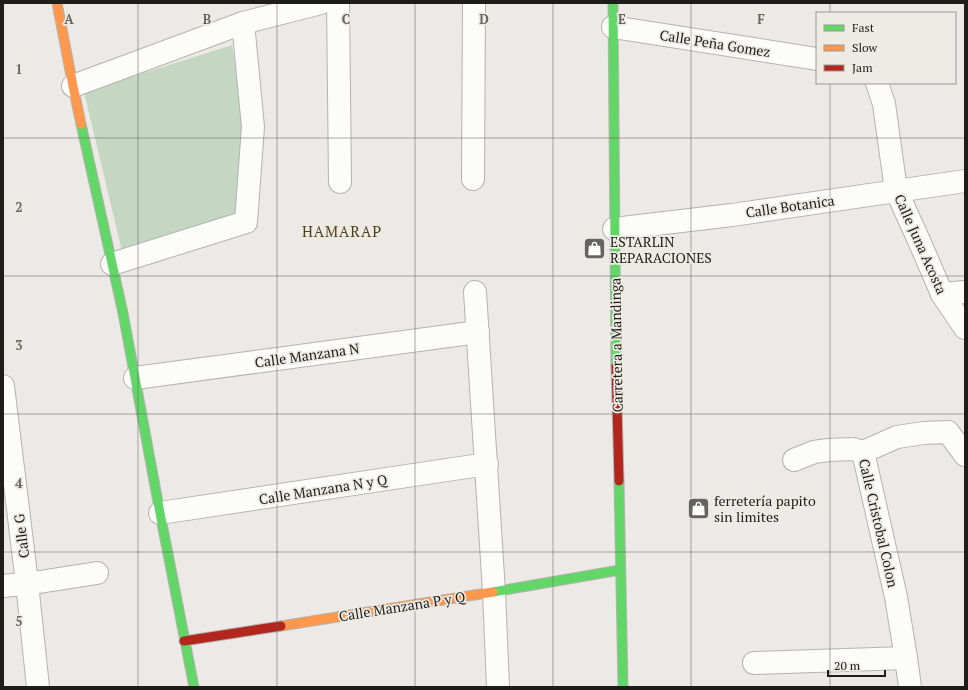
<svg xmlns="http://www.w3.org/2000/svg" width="968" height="690" viewBox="0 0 968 690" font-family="'PT Serif',serif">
	<rect width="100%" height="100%" fill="#ece9e6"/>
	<path fill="#c3d7c1" d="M232,45L245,128L241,212L122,251L84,92Z"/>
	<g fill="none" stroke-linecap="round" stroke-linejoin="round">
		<defs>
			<g id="street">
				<path d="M338,3L340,182"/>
				<path d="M613,27L817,59"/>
				<path d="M877,83L884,104L896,190L920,243L942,294L965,328"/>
				<path d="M73,86L243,23L321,3"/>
				<path d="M473,179L474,3"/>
				<path d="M614,229L732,215L965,181"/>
				<path d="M112,264L246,222L253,127L243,23"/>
				<path d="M475,292L494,592L498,687"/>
				<path d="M942,294L965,292"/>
				<path d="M135,378L478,332"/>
				<path d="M3,386L27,583L38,687"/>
				<path d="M794,460L814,452L828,450L853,449L863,452"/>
				<path d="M160,513L487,464"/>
				<path d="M3,586L33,583L97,573"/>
				<path d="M754,663L906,658"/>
				<path d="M910,687L906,658L896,597L863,452L897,437L924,433L948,432L965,455"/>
			</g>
			<g id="fast">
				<path d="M613,3L616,366"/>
				<path d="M81,124L123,313L160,513L194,687"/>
				<path d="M619,481L623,687"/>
				<path d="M493,592L620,570"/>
			</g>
			<g id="slow">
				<path d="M57,3L73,86L81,124"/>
				<path d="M281,626L493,592"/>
			</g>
			<g id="jam">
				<path d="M616,366L619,481"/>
				<path d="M184,641L281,626"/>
			</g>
		</defs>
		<use href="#street" stroke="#b4b3b0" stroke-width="24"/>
		<use href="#fast" stroke="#b4b3b0" stroke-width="11"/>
		<use href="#slow" stroke="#b4b3b0" stroke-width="11"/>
		<use href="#jam" stroke="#b4b3b0" stroke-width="11"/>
		<use href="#street" stroke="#fcfcfb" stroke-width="22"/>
		<use href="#fast" stroke="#63d668" stroke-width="9"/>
		<use href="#slow" stroke="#ff974d" stroke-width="9"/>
		<use href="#jam" stroke="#b3261e" stroke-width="9"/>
	</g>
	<path fill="none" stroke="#666462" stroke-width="1" stroke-opacity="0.55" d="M138,3V687M277,3V687M415,3V687M553,3V687M691,3V687M830,3V13M830,83V687M3,138H965M3,276H965M3,414H965M3,552H965"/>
	<defs>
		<symbol id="shop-square" viewBox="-11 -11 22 22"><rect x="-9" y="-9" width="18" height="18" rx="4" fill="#666462" stroke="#eeeae4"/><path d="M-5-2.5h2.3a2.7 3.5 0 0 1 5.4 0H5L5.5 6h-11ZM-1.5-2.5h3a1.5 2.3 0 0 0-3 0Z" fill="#fff"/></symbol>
	</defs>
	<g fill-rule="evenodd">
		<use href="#shop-square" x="582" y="236" width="25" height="25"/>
		<use href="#shop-square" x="686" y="496" width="25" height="25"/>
	</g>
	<g text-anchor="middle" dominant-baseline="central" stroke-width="3.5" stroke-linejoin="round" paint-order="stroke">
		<g font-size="14" fill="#1e1d1b" stroke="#eeeae4">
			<text transform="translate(715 43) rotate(9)">Calle Peña Gomez</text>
			<text transform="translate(790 206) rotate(-8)">Calle Botanica</text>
			<text transform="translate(921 244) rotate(66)">Calle Juna Acosta</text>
			<text transform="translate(616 345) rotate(-91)">Carretera a Mandinga</text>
			<text transform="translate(307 355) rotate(-8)">Calle Manzana N</text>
			<text transform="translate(323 489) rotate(-9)">Calle Manzana N y Q</text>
			<text transform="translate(879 523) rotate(77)">Calle Cristobal Colon</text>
			<text transform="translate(21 536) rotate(-97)">Calle G</text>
			<text transform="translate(402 606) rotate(-9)">Calle Manzana P y Q</text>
		</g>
		<g font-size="14" fill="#1e1d1b" stroke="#eeeae4" text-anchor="start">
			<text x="610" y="241">ESTARLIN<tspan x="610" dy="16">REPARACIONES</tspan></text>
			<text x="714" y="500">ferretería papito<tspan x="714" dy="16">sin limites</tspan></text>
		</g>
		<g font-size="15" letter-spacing="1" fill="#4d4118" stroke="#eeeae4">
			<text x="342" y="231">HAMARAP</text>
		</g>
	</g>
	<g font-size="13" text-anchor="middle" font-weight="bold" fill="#666462" stroke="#eeeae4" stroke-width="3.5" stroke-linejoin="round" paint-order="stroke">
		<text x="69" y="24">A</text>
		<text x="207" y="24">B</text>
		<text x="346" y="24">C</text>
		<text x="484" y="24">D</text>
		<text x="622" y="24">E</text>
		<text x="761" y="24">F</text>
		<text x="19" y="74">1</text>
		<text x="19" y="212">2</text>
		<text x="19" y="350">3</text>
		<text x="19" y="488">4</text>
		<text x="19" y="626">5</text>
	</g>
	<rect width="968" height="690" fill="none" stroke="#1e1d1b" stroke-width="8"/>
	<rect x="816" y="12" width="140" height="72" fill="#eeeae4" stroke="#9b9894"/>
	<rect x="824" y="25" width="20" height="6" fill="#63d668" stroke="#9b9894"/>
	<text x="852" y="32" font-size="12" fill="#1e1d1b">Fast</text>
	<rect x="824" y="45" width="20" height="6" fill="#ff974d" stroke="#9b9894"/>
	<text x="852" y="52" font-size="12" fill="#1e1d1b">Slow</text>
	<rect x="824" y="65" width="20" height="6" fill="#b3261e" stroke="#9b9894"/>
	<text x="852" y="72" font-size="12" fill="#1e1d1b">Jam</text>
	<path d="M828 670v6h57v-6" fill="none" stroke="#1e1d1b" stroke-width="2"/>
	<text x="834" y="670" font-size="12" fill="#1e1d1b" stroke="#eeeae4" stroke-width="3" paint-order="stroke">20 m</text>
</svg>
